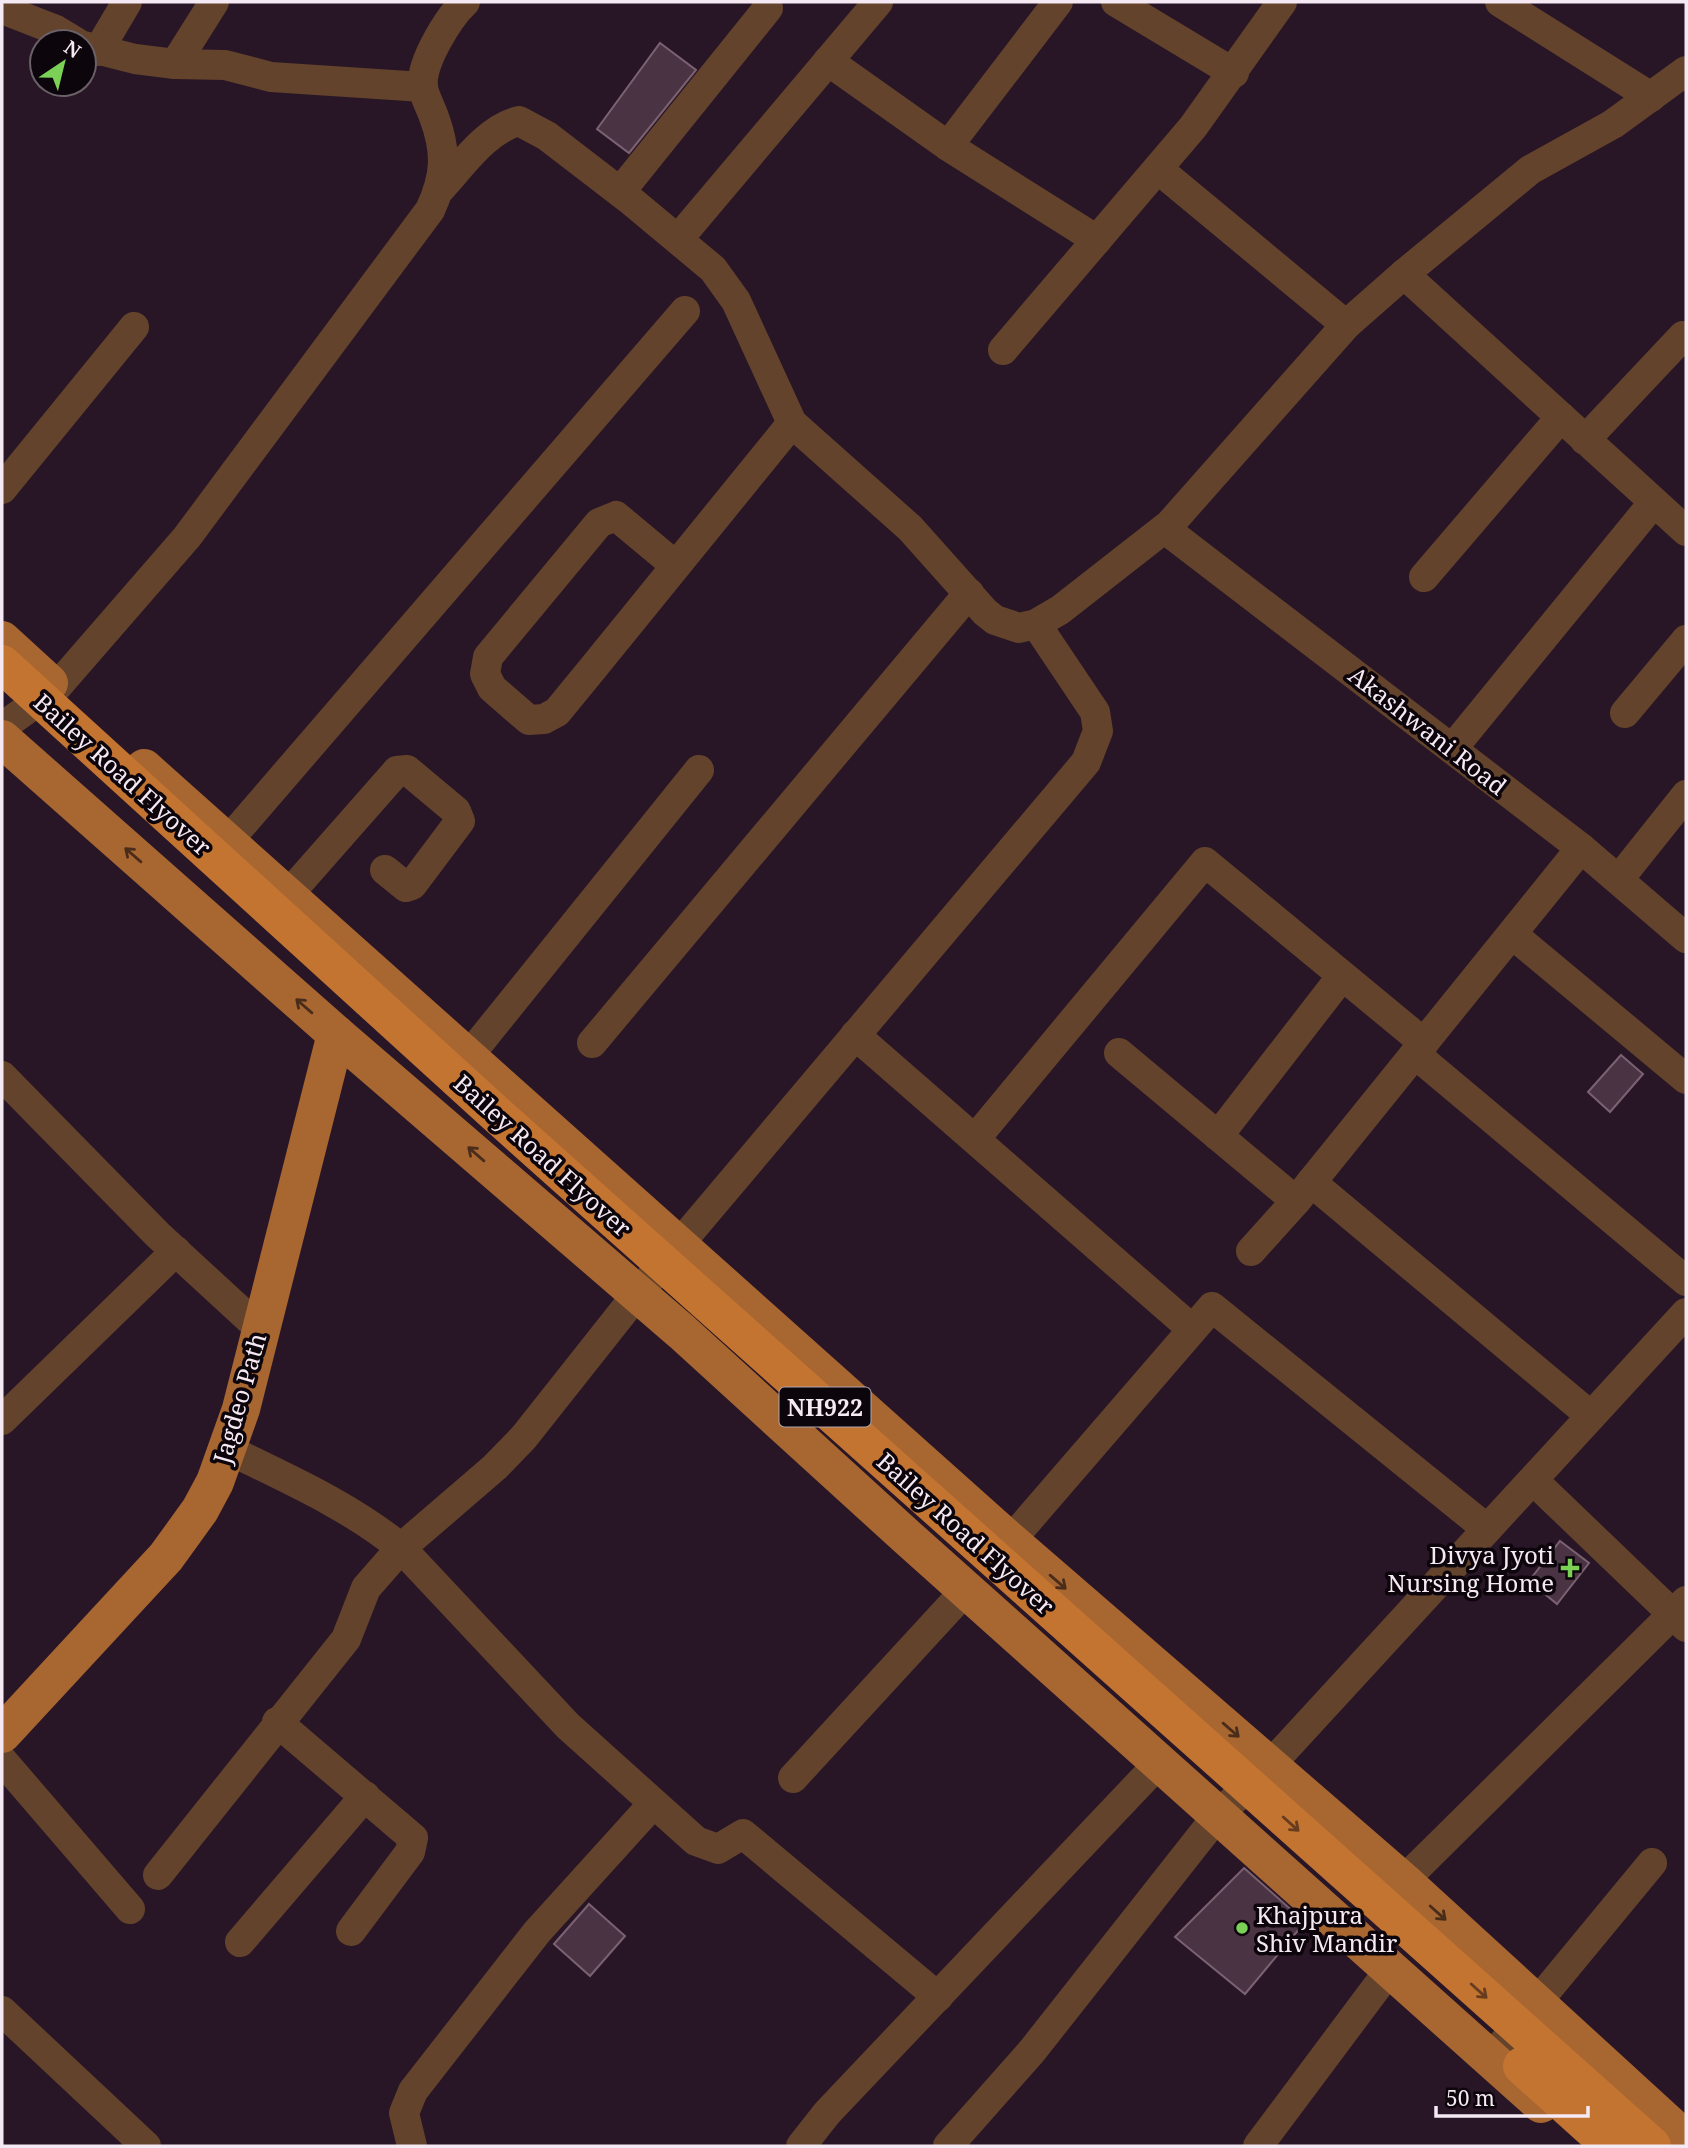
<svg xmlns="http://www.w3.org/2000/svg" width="1688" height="2148" viewBox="0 0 1688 2148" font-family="'Noto Serif',serif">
	<rect width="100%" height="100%" fill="#281626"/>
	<g fill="#4a3342" stroke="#7b6273" stroke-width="2">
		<path d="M660,43L696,70L629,153L597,129Z"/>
		<path d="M1621,1055L1643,1074L1610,1112L1588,1092Z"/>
		<path d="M1560,1541L1589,1563L1557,1604L1529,1581Z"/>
		<path d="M1244,1868L1305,1922L1245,1994L1175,1937Z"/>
		<path d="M589,1904L625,1936L590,1976L554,1944Z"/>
	</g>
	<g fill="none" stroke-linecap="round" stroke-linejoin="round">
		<g stroke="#63432b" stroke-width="30">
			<path d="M1058,2L948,146L1097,240"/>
			<path d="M1116,2L1234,73"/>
			<path d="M1500,2L1651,97"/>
			<path d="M2,9L56,30L76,42"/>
			<path d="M84,46L135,59L175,64L225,65L271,77L423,87"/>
			<path d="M98,51L127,2"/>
			<path d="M828,61L948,146"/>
			<path d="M175,64L214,2"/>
			<path d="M1158,169L1346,325"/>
			<path d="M441,188C463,164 487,129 519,121L547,136L629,199L713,269L736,301L792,423L910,528L985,612L995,620L1019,628L1036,624L1060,610L1170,524L1346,325L1404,274L1530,170L1613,124L1686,71"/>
			<path d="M620,192L768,8"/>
			<path d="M679,238L878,2"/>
			<path d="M1404,274L1686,531"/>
			<path d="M1003,350L1193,127L1282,2"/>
			<path d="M1585,440L1683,336L1686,340"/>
			<path d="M2,489L134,327"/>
			<path d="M1165,529L1581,848L1686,938"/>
			<path d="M676,566L616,516L599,523L488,657L485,674L492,688L529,720L544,719L557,712C636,616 714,519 792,423"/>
			<path d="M1424,577L1561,417"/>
			<path d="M1625,713L1686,640"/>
			<path d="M2,727L55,689L187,537L430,210C446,176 447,152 434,117C431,108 424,96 423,87C420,63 449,17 465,2"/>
			<path d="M1452,749L1654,502"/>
			<path d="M227,842L685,311"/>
			<path d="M1619,879L1686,795"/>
			<path d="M287,896L397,771L407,770L456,811L460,821L412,885L406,887L385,870"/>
			<path d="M1512,934L1686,1079"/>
			<path d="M855,1035L1192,1329"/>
			<path d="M592,1043L969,593"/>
			<path d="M1119,1053L1296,1201"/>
			<path d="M1415,1054L1686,1281"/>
			<path d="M467,1058L699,770"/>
			<path d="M2,1076L158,1235L259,1328"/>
			<path d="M1218,1136L1342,976"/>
			<path d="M975,1139L1205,862L1424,1043"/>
			<path d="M1311,1182L1591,1416"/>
			<path d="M1251,1251L1296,1201L1581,848"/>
			<path d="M2,1420L176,1251"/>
			<path d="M229,1450C288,1479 350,1506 401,1548L568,1726L696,1841L718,1849L743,1834L938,1997"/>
			<path d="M1533,1480L1686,1627"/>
			<path d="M1010,1541L1212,1307L1487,1529"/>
			<path d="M277,1722L413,1838L410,1852L351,1931"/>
			<path d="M2,1760L130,1909"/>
			<path d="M793,1778L966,1590"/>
			<path d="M158,1875L346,1639L366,1588L401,1548L495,1467L524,1437L638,1293L1086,762L1098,731L1095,712L1036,624"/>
			<path d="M1403,1881L1686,1601"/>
			<path d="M240,1942L365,1796"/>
			<path d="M2,2011L146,2146"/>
			<path d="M1491,2058L1652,1863"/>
			<path d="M412,2146L404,2113L413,2091L537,1932L653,1804"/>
			<path d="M801,2146L827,2113L1159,1763"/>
			<path d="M948,2146L1032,2051L1218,1815L1271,1764L1686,1313"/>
			<path d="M1258,2146L1391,1968"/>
		</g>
		<g stroke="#a86631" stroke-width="38">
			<path d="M2,640L49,683"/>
			<path d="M2,739L336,1034L682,1332L908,1538L1541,2104"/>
			<path d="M144,768L1010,1541L1403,1881L1686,2140"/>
			<path d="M2,1734L166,1557L200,1510L215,1482L241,1409L336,1034"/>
		</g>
		<g stroke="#c37431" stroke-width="38">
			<path d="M2,664L496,1114L1652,2146"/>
			<path d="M1522,2066L1611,2146"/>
		</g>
	</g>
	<defs><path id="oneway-shaft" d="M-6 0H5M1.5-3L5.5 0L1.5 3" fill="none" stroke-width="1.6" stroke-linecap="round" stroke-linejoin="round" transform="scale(1.75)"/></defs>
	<g stroke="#4a2c1a">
		<use href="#oneway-shaft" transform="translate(133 855) rotate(-139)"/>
		<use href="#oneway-shaft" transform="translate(304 1006) rotate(-139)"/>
		<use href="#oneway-shaft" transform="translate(476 1154) rotate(-139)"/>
		<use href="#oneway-shaft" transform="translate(1058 1582) rotate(41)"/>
		<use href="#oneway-shaft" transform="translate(1231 1730) rotate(41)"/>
		<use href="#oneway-shaft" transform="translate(1438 1913) rotate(42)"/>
	</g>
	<g stroke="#683c1e">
		<use href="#oneway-shaft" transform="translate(1291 1824) rotate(42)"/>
		<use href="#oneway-shaft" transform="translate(1479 1991) rotate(42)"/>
	</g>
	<g fill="#7bd156" stroke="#0c050b" stroke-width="2.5">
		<path d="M1566.5 1557.5h7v7h7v7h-7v7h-7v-7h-7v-7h7z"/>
		<circle cx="1242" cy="1928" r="7"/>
	</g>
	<g text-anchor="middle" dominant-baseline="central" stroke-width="7" stroke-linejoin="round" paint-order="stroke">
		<rect fill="#0c050b" stroke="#afa5ae" stroke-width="2" x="779.5" y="1387.5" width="91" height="39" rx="5"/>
		<g font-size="23" font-weight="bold" fill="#f5e9f4">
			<text x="825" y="1407">NH922</text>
		</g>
		<g font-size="24" fill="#f5e9f4" stroke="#0c050b">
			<text transform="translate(1428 730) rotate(38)">Akashwani Road</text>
			<text transform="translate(123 774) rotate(42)">Bailey Road Flyover</text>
			<text transform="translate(543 1155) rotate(42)">Bailey Road Flyover</text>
			<text transform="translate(239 1398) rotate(-74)">Jagdeo Path</text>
			<text transform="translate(966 1533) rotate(42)">Bailey Road Flyover</text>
		</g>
		<g font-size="24" fill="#f5e9f4" stroke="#0c050b" text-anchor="end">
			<text x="1554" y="1554">Divya Jyoti<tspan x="1554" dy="28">Nursing Home</tspan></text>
			<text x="1256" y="1914" text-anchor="start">Khajpura<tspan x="1256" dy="28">Shiv Mandir</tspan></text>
		</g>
	</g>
	<rect width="1688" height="2148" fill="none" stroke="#f5e9f4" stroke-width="7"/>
	<g transform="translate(63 63) rotate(35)"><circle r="33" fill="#0c050b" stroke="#696068" stroke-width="2"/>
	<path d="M0-5L12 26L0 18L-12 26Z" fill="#7bd156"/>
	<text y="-10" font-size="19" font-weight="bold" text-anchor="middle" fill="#f5e9f4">N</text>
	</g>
	<path d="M1436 2106v10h152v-10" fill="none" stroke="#f5e9f4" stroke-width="3.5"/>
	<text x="1446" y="2106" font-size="21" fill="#f5e9f4" stroke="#0c050b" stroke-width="5" paint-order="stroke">50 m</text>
</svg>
